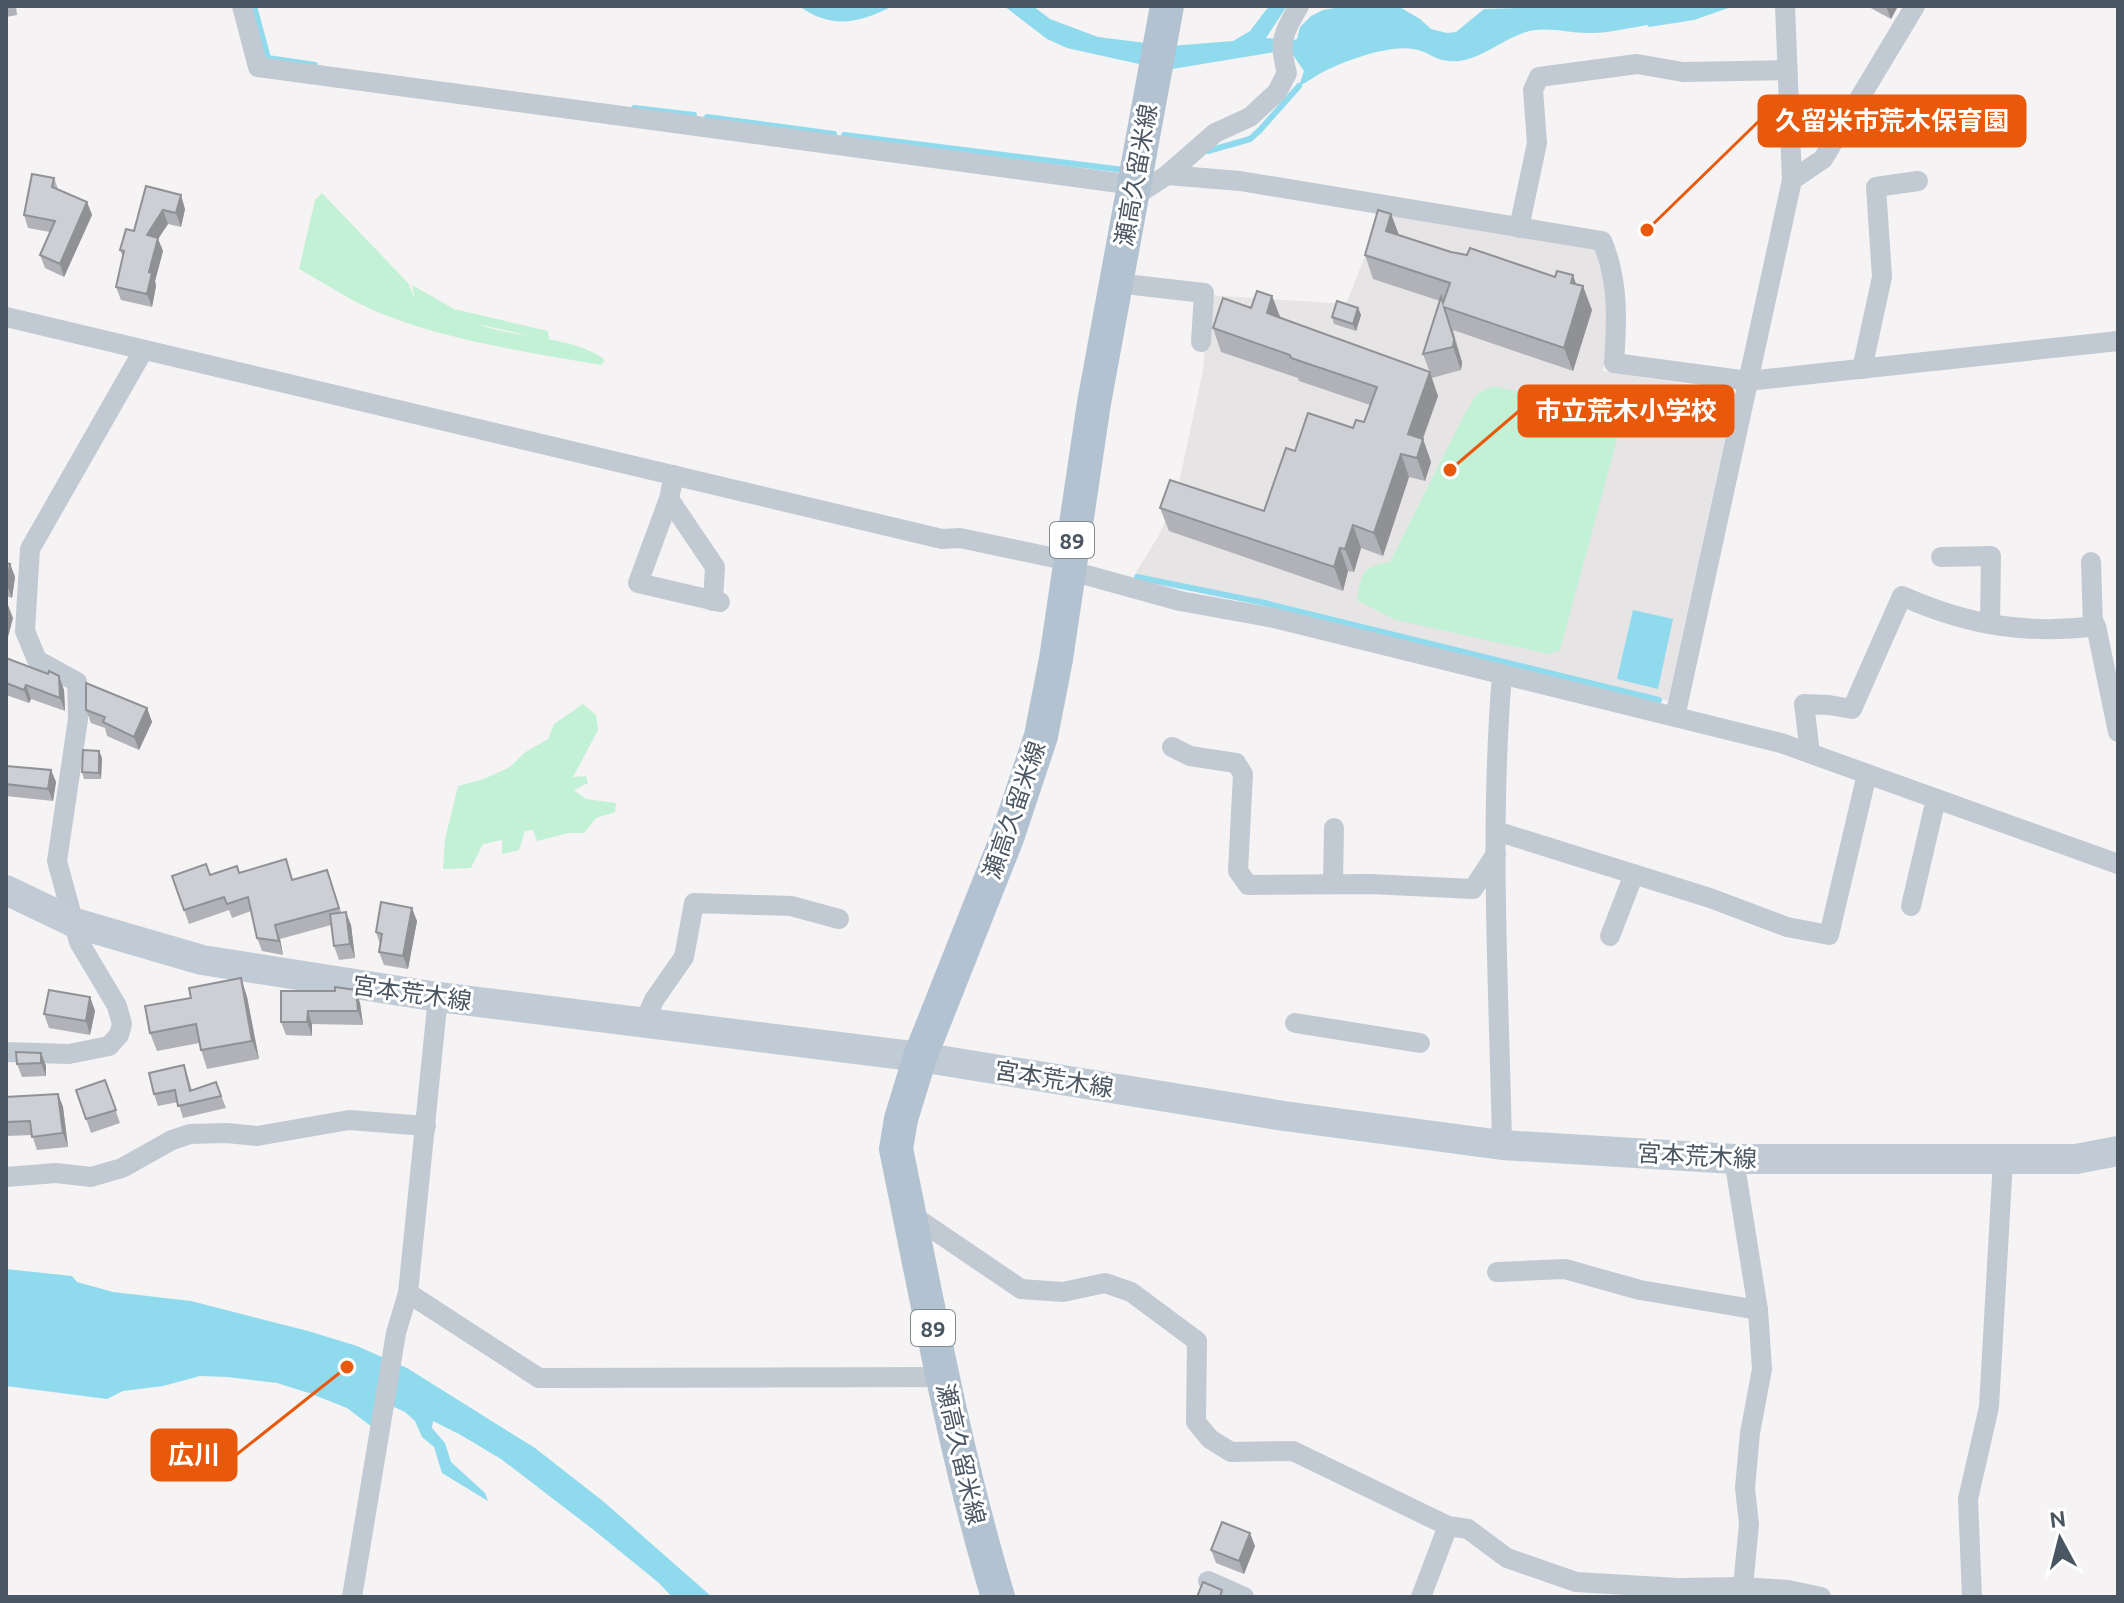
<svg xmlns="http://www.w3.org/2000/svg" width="2124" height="1603" viewBox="0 0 2124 1603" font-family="Ubuntu,'Noto Sans JP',sans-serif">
	<rect width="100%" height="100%" fill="#f5f3f3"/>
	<path fill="#e6e4e5" d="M1382,213L1598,250L1607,289L1608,349L1603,371L1735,392L1668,701L1278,603L1135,574L1159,535L1176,497L1203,371L1208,295L1346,304Z"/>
	<g fill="#c3f1d5">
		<path d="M322,193L408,283L415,299L412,285L454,309L548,331L549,340L477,324C516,339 572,335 605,360L601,365C527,352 450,341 380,313C352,302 326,284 299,269L315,200Z"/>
		<path d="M1493,386L1558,401L1572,397L1584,390L1607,389L1628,399L1560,650L1548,654L1393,619L1357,600C1362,572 1361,567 1390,562L1463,417L1477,394Z"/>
		<path d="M583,704L596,715L598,730L573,777L586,776L588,783L574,790L586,799L616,803L615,812L596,818L584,833H569L537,841L533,830L525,831L519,850L502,854V840L483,844L471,868L443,869L445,839L458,786L484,779L510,767L524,753L548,739L554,724Z"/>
	</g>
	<g fill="#90daee">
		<path d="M799,6H893C859,23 832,30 799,6Z"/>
		<path d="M1004,6H1033L1050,19L1098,37L1170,46L1233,41L1250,31L1269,6H1287L1266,38L1293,40L1297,39L1300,27L1311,16L1323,10L1346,6H1398L1420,19L1431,29L1447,33L1456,32L1484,9L1583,6L1677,8L1734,6L1694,20L1649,27L1647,25C1628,28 1606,34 1587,33C1566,33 1547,26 1526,32C1503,39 1483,58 1459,61C1435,63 1432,52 1413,49C1389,45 1347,60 1325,71C1316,75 1308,82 1299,86L1304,71L1293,55L1275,52L1166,70L1067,48L1047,39Z"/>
		<path d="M1633,610L1673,619L1658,689L1617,679Z"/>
		<path d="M6,1269L72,1276L77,1282L113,1292L191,1301L308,1331L357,1346L407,1368L535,1448L604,1502L712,1597H672L659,1583L595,1531L501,1459L459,1434L433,1421L432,1428L445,1443L451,1462L485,1493L488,1501L442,1473L434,1447L422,1437L415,1421L405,1412L394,1407L372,1427L347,1408L309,1393L277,1383L228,1377L200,1376L163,1386L123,1391L107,1399L6,1386Z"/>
	</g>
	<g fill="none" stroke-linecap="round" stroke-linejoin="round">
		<g stroke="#90daee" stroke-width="6">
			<path d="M254,6L268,58L315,65"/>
			<path d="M634,108L694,115"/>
			<path d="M707,117L834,134"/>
			<path d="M844,135L1124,170"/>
			<path d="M1208,151L1250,139L1260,130L1299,86"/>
			<path d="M1137,577L1265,603L1659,700"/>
		</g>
		<g stroke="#c1cad2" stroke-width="20">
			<path d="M242,6L258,67L1134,185"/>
			<path d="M1167,175L1240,181L1602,241C1619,281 1617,321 1614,363L1748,381L2118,341"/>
			<path d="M1792,180L1823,159L1915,6"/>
			<path d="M1132,198L1167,175L1215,133L1250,117L1277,92L1287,73C1278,41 1283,34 1299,6"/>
			<path d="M1519,228L1537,143L1533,90L1539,77L1637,64L1683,72L1787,70"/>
			<path d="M1116,283L1204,293L1201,342"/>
			<path d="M6,317L942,539L960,538L1069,561"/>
			<path d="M1862,369L1882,277L1876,187L1918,181"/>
			<path d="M674,475L669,499L638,583L720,602"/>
			<path d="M669,499L715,567L713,601"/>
			<path d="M1941,557L1991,556L1990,623"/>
			<path d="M2091,562L2093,627"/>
			<path d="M1068,570L1180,601L1274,618L1781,743L2118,864"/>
			<path d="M1675,717L1792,180L1785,6"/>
			<path d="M1172,747L1190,756L1236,763L1243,774L1238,871L1248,885L1370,884L1473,889L1496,854"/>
			<path d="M1810,753L1804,704L1829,705L1852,709L1902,596C1967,625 2026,635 2096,626L2118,732"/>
			<path d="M1496,831L1710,898L1787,927L1829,935L1867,774"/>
			<path d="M1333,884L1334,828"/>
			<path d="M1911,906L1936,799"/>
			<path d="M1610,936L1634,874"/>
			<path d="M644,1023L654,1000L684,957L694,903L791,906L839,919"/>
			<path d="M1295,1023L1420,1043"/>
			<path d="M6,1052L69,1054L109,1046L119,1035L122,1024L117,1006L79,942L57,861L78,719L77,682L37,660L25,631L30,549L143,351"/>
			<path d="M1502,1145C1499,989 1489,831 1502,675"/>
			<path d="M1734,1159L1758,1310L1762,1369L1750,1433L1745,1488L1749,1524L1743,1587"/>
			<path d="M6,1177L56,1173L91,1177L122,1168L172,1140L190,1134L227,1133L257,1136L349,1120L426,1126"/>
			<path d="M909,1213L1021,1289L1063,1292L1105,1283L1131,1292L1197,1341L1196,1422L1210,1439L1231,1452L1293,1451L1448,1526L1468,1529L1507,1558L1576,1582L1678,1588L1743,1587L1788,1590L1821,1597"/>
			<path d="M1497,1272L1565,1269L1640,1290L1758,1310"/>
			<path d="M408,1293L539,1378L943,1377"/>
			<path d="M1208,1581L1244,1597"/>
			<path d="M352,1597L396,1333L408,1293L438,997"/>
			<path d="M1421,1597L1448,1526"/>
			<path d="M1972,1597L1968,1499L1989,1407L2003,1160"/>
		</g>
		<path stroke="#c1cbd6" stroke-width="30" d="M6,890L75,923L202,960L438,997L920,1057L1284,1116L1502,1145L1734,1159H2076L2118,1151"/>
		<path stroke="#b3c2d1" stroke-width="34" d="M998,1597C954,1451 927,1299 896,1149L901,1119L920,1057L1007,838L1041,736L1056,659L1094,403L1167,6"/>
	</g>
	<g fill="#b0b2b7">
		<path d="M6,6H16L17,15L6,17Z"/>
		<path d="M1867,6H1898L1891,19Z"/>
		<path d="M54,178L58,189L87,202L92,215L64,277L45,268L40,255L50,232L28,228L24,215Z"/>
		<path d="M146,186L185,209L181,227L168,224L158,239L163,251L155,281L156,286L152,307L121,300L116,287L123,257L120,250L134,231Z"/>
		<path d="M1391,214L1399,235L1451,252L1576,284L1592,310L1573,371L1453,330L1462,362L1461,370L1432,378L1423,354L1440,301L1373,279L1365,255Z"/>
		<path d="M1272,296L1280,318L1438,396L1423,439L1431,462L1425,481L1409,477L1383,556L1361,548L1354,572L1348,571L1343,591L1169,531L1160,508L1264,511L1295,451L1364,422L1370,405L1299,381L1298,378L1221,352L1213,328Z"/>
		<path d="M1358,308L1361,315L1356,331L1334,324L1332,317Z"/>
		<path d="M6,563L10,564L15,577L12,598L6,596Z"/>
		<path d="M6,658L48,674L59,676L64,690L65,711L31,699L29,703L6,695Z"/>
		<path d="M147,708L152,722L139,750L107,736L105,728L91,723L86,710Z"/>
		<path d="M99,751L102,758L101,779H84L82,772Z"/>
		<path d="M6,766L51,770L56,782L53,801L6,796Z"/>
		<path d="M286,859L293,880L327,870L341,912L351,925L355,958L339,960L334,946L331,925L280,939L283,955L262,951L257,938L251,911L232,918L229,910L189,924L172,876L210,875L239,873Z"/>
		<path d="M417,921L408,969L384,965L379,952L380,944L376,932Z"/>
		<path d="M241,978L247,997L259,1059L207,1069L199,1043L157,1051L150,1033L191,998Z"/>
		<path d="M281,991L360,1003L363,1025L312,1024V1036L286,1035L281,1022Z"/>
		<path d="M90,997L95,1011L90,1035L49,1028L44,1014Z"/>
		<path d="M41,1053L46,1066V1076L22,1077L17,1064Z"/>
		<path d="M184,1065L192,1090L216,1082L226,1108L183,1118L178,1102L158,1106L154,1094Z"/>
		<path d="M105,1080L120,1123L91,1133L76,1090Z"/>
		<path d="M58,1094L63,1107L68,1147L37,1150L32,1135L6,1136V1097Z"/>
		<path d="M1255,1546L1244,1574L1216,1563L1211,1550Z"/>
	</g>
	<g fill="#909195">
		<path d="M1886,6H1898L1891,19Z"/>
		<path d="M181,195L185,209L181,227L176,213Z"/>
		<path d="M87,202L92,215L64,277L60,264Z"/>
		<path d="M163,210L168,224L158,239L163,251L155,281L156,286L152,307L147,294L149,272L147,235Z"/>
		<path d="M1391,214L1400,238L1386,231Z"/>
		<path d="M1573,275L1580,295L1583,286L1592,310L1573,371L1564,348L1571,283Z"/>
		<path d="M1272,296L1281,319L1267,313Z"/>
		<path d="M1444,307L1462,362L1461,370L1453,347Z"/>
		<path d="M1358,308L1361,315L1356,331L1353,324Z"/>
		<path d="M1430,372L1438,396L1416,457L1408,434Z"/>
		<path d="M1423,439L1431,462L1425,481L1417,458Z"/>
		<path d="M1401,454L1409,477L1383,556L1374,533Z"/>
		<path d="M1353,525L1361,548L1354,572L1345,549Z"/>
		<path d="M1340,548L1348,571L1343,591L1334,567Z"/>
		<path d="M10,564L15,577L12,598L7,585Z"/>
		<path d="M8,605L13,618L6,645V612Z"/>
		<path d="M59,676L64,690L65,711L60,698Z"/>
		<path d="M26,685L31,699L29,703L24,690Z"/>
		<path d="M147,708L152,722L139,750L134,737Z"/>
		<path d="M99,751L102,758L101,779L99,773Z"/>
		<path d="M51,770L56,782L53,801L48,789Z"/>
		<path d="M412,908L417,921L408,969L403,956Z"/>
		<path d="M346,912L351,925L355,958L350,944Z"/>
		<path d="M275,925L280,939L283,955L279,941Z"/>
		<path d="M241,978L247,997L259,1059L252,1041Z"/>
		<path d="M356,990L360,1003L363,1025L358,1011Z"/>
		<path d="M90,997L95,1011L90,1035L86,1021Z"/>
		<path d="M308,1011L312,1024V1036L307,1022Z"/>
		<path d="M41,1053L46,1066V1076L41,1063Z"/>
		<path d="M58,1094L63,1107L68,1147L63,1133Z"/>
		<path d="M1250,1533L1255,1546L1244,1574L1239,1561Z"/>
	</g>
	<g fill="#cdcfd5" stroke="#909195" stroke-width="2">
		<path d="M32,174L54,178L52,187L87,202L60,264L40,255L55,221L24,215Z"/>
		<path d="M146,186L181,195L176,213L163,210L147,235L158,238L149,272L152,273L147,294L116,287L124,251L120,250L126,229L134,231Z"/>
		<path d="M1378,210L1391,214L1386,231L1451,252L1467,255L1470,248L1555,277L1557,271L1573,275L1571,283L1583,286L1564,348L1444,307L1454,339L1453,347L1423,354L1441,297L1443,303L1450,283L1365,255Z"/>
		<path d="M1257,291L1272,296L1267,313L1430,372L1408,434L1423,439L1417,458L1401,454L1374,533L1353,525L1345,549L1340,548L1334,567L1160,508L1170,480L1264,511L1286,448L1295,451L1308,413L1353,428L1356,420L1364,422L1377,387L1291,358L1290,355L1213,328L1223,298L1251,308Z"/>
		<path d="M1337,301L1358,308L1353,324L1332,317Z"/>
		<path d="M6,563L10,564L7,585H6Z"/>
		<path d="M6,658L48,674L49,671L59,676L60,698L26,685L24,690L6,683Z"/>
		<path d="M86,683L147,708L134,737L103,722L105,717L86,710Z"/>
		<path d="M83,750L99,751V773L82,772Z"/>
		<path d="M6,766L51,770L48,789L6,784Z"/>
		<path d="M286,859L292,880L327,870L339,908L275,925L279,941L257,938L248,897L227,904L224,897L184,910L172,876L206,864L210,875L237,866L239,873Z"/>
		<path d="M381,902L412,908L403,956L379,952L382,934L376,932Z"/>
		<path d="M346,912L350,944L334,946L330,914Z"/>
		<path d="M241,978L252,1041L201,1050L196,1024L150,1033L145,1006L191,998L189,988Z"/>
		<path d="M335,987L356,990L358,1011H308L307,1022H281V991H335Z"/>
		<path d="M49,990L90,997L86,1021L44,1014Z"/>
		<path d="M16,1052L41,1053V1063L17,1064Z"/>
		<path d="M184,1065L190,1091L216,1082L221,1096L178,1106L175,1090L154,1094L149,1073Z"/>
		<path d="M105,1080L116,1110L86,1119L76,1090Z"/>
		<path d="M58,1094L63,1133L32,1137L30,1121L6,1122V1097Z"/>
		<path d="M1222,1522L1250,1533L1239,1561L1211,1550Z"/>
		<path d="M1203,1582L1222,1590L1220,1597H1197Z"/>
	</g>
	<g text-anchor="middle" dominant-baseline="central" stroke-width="6" stroke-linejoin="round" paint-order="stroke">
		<g fill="#fff" stroke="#808990" stroke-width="2">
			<rect x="1050" y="522" width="44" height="36" rx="6"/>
			<rect x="911" y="1310" width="44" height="36" rx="6"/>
		</g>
		<g font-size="22" font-weight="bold" fill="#4a5661">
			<text x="1072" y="540">89</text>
			<text x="933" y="1328">89</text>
		</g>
		<g font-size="24" fill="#4a5661" stroke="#fff">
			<text transform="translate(1136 175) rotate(-80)">瀬高久留米線</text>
			<text transform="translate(1014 810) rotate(-71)">瀬高久留米線</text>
			<text transform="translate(412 993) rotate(8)">宮本荒木線</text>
			<text transform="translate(1054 1079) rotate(9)">宮本荒木線</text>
			<text transform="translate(1697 1156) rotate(3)">宮本荒木線</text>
			<text transform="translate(961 1454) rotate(77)">瀬高久留米線</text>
		</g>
	</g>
	<path fill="none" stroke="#e8590c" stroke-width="3" d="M1647 230L1759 121M1450 470L1519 411M347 1367L236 1455"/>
	<g fill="#e8590c" stroke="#fff" stroke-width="3">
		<circle cx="1647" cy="230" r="8"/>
		<circle cx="1450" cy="470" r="8"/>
		<circle cx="347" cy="1367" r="8"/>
	</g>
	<g fill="#e8590c" stroke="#e8590c" stroke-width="3">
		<rect x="1759" y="96" width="266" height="50" rx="8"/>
		<rect x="1519" y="386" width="214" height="50" rx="8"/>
		<rect x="152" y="1430" width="84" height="50" rx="8"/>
	</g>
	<g font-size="26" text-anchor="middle" font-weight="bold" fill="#fff">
		<text x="1892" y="130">久留米市荒木保育園</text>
		<text x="1626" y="420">市立荒木小学校</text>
		<text x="194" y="1464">広川</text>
	</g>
	<rect width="2124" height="1603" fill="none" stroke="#4a5661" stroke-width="16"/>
	<g transform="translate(2060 1539) rotate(353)" stroke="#ffffff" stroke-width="6" paint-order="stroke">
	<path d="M0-6L14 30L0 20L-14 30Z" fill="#4a5661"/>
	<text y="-12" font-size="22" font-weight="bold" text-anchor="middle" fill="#4a5661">N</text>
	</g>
</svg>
